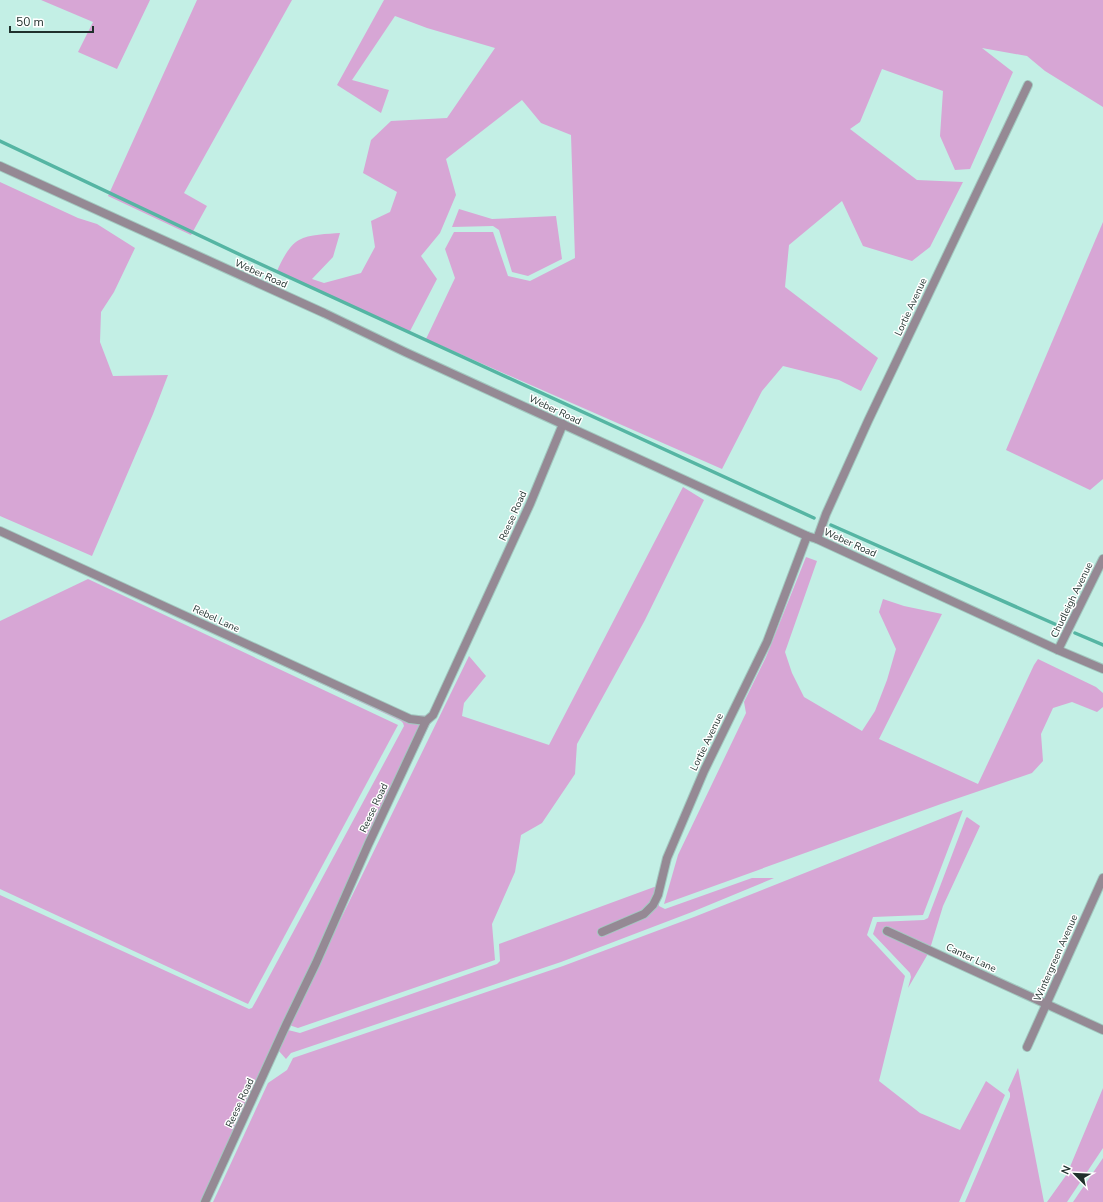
<svg xmlns="http://www.w3.org/2000/svg" width="1103" height="1202" viewBox="0 0 1103 1202" font-family="'Nunito Sans',sans-serif">
	<rect width="100%" height="100%" fill="#c3efe5"/>
	<g fill="#d7a6d5">
		<path d="M41,0H150L117,69L78,52L93,22Z"/>
		<path d="M197,0H292L184,193L207,206L191,235L108,196Z"/>
		<path d="M384,0H1103V107L1045,71L1027,56L982,48L1013,72L970,169L955,170L940,136L943,91L882,69L860,122L850,129L917,180L963,182L930,247L912,261L863,246L842,201L789,245L785,287L878,358L861,391L839,380L783,366L762,391L722,469L426,339L455,278L445,249L454,232H493L508,276L530,281L575,258L571,135L541,123L522,100L446,159L456,195L440,233L421,256L437,279L409,333L277,271C281,262 289,245 299,240C309,234 328,234 340,233L333,257L312,279L324,283L361,273L375,247L371,221L390,212L397,192L363,173L371,140L391,121L447,118L495,48L427,28L395,16L352,80L389,90L381,113L337,85Z"/>
		<path d="M0,182L78,218L97,224L135,248L114,292L101,312L100,342L113,376L168,375L153,414L92,556L0,516Z"/>
		<path d="M459,209L492,219L556,216L562,259L528,276L512,272L499,230L493,226L452,227Z"/>
		<path d="M1103,222V479L1090,490L1006,450Z"/>
		<path d="M683,487L704,500L645,620L577,744L575,774L542,823L521,835L515,872L492,924L495,960L298,1028L289,1025L469,656L486,676L464,703L462,716L549,745Z"/>
		<path d="M806,557L817,561L785,652L792,673L804,697L862,731L875,711L887,680L896,649L879,612L883,599L904,606L942,614L879,739L978,784L1034,665L1038,659L1096,687L1103,693V707L1097,712L1072,702L1053,708L1041,734L1043,761L1032,773L941,804L664,904L678,855L746,713L744,702L766,657Z"/>
		<path d="M88,579L398,725L248,1004L0,889V621Z"/>
		<path d="M164,610L375,701L412,715L434,716L288,1014V1030L300,1033L497,964L500,961L499,944L665,883L659,903V906L665,909L752,878H774L692,912L561,962L291,1053L286,1059L278,1050L207,1202H0V895L249,1009L252,1008L256,1001L404,726L403,723L401,721Z"/>
		<path d="M963,810L923,915L873,917L867,935L905,976L879,1081L920,1113L960,1130L986,1081L1005,1095L959,1202H213L268,1083L287,1070L293,1058L563,966L694,917Z"/>
		<path d="M967,817L980,826L943,906L929,952L908,988L911,977L910,973L873,934L877,922L924,920L928,918L966,818Z"/>
		<path d="M1018,1068L1044,1202H965L1010,1097V1093L1008,1090Z"/>
		<path d="M1103,1088V1148L1067,1202H1047L1067,1174Z"/>
		<path d="M1103,1158V1202H1073Z"/>
	</g>
	<g fill="none" stroke-linecap="round" stroke-linejoin="round">
		<g stroke="#55b5a3" stroke-width="3.5">
			<path d="M0,141L245,257L814,518"/>
			<path d="M831,525L1057,625"/>
			<path d="M1075,633L1103,645"/>
		</g>
		<defs>
			<g id="minor">
				<path d="M0,531L410,719L426,721"/>
				<path d="M817,539L826,514L868,421L1028,85"/>
				<path d="M1058,650L1103,559"/>
				<path d="M887,931L1103,1030"/>
				<path d="M602,932L644,914L653,905L658,895L667,858L704,771L767,642L807,536"/>
				<path d="M1027,1047L1103,878"/>
				<path d="M205,1202L286,1025L316,963L368,845L426,721L433,715L530,504L563,424"/>
			</g>
			<path id="tertiary" d="M0,166L324,313L405,352L807,536L817,539L1058,650L1103,669"/>
		</defs>
		<use href="#minor" stroke="#a2c9c0" stroke-width="10"/>
		<use href="#tertiary" stroke="#a2c9c0" stroke-width="10"/>
		<use href="#minor" stroke="#958994" stroke-width="8"/>
		<use href="#tertiary" stroke="#958994" stroke-width="8"/>
	</g>
	<g text-anchor="middle" dominant-baseline="central" stroke-width="3" stroke-linejoin="round" paint-order="stroke">
		<g font-size="10" fill="#1f302c" stroke="#fff">
			<text transform="translate(261 274) rotate(24)">Weber Road</text>
			<text transform="translate(911 307) rotate(-65)">Lortie Avenue</text>
			<text transform="translate(555 410) rotate(25)">Weber Road</text>
			<text transform="translate(513 516) rotate(-66)">Reese Road</text>
			<text transform="translate(850 543) rotate(24)">Weber Road</text>
			<text transform="translate(1072 600) rotate(-64)">Chudleigh Avenue</text>
			<text transform="translate(216 619) rotate(25)">Rebel Lane</text>
			<text transform="translate(707 742) rotate(-64)">Lortie Avenue</text>
			<text transform="translate(374 808) rotate(-65)">Reese Road</text>
			<text transform="translate(971 958) rotate(25)">Canter Lane</text>
			<text transform="translate(1056 958) rotate(-66)">Wintergreen Avenue</text>
			<text transform="translate(240 1103) rotate(-65)">Reese Road</text>
		</g>
	</g>
	<g transform="translate(1075 1174) rotate(294)" stroke="#ffffff" stroke-width="3" paint-order="stroke">
	<path d="M0-3L7 15L0 10L-7 15Z" fill="#1f302c"/>
	<text y="-6" font-size="11" font-weight="bold" text-anchor="middle" fill="#1f302c">N</text>
	</g>
	<path d="M10 26v6h83v-6" fill="none" stroke="#1f302c" stroke-width="2"/>
	<text x="16" y="26" font-size="12" fill="#1f302c" stroke="#ffffff" stroke-width="3" paint-order="stroke">50 m</text>
</svg>
